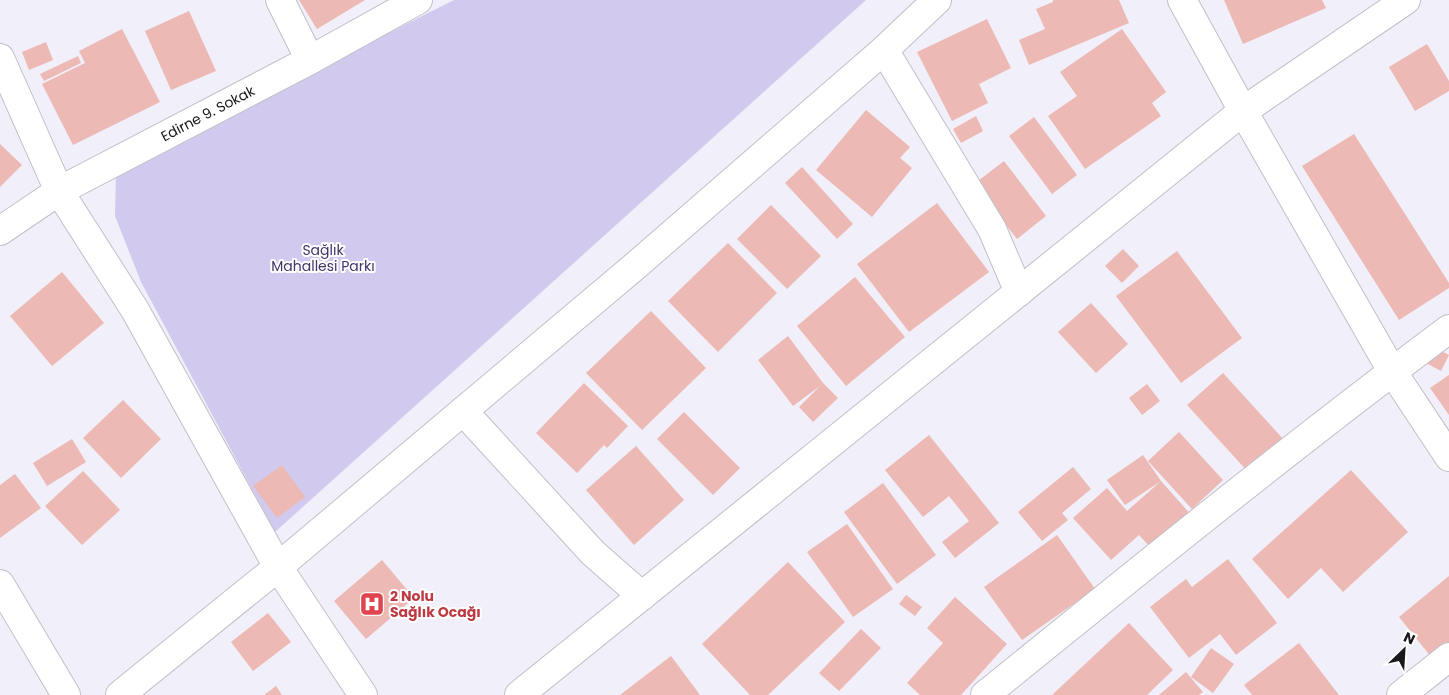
<svg xmlns="http://www.w3.org/2000/svg" width="1449" height="695" viewBox="0 0 1449 695" font-family="Poppins,sans-serif">
	<rect width="100%" height="100%" fill="#f1eff9"/>
	<path fill="#d2caee" d="M454,0H866L275,532L141,282L115,216L116,170Z"/>
	<g fill="#ecb9b4">
		<path d="M299,0H365L317,29Z"/>
		<path d="M1053,0H1119L1129,23L1029,65L1019,40L1045,29L1036,9L1053,2Z"/>
		<path d="M1224,0H1322L1326,8L1243,44Z"/>
		<path d="M189,11L216,71L171,90L145,31Z"/>
		<path d="M987,19L1011,68L979,84L988,103L952,121L917,52Z"/>
		<path d="M122,29L160,102L73,145L42,84L85,63L79,51Z"/>
		<path d="M1122,29L1166,92L1152,103L1161,116L1085,169L1048,116L1077,96L1060,72Z"/>
		<path d="M46,42L53,60L29,70L22,52Z"/>
		<path d="M1427,44L1449,81V91L1415,111L1389,67Z"/>
		<path d="M78,56L81,63L44,81L40,74Z"/>
		<path d="M866,110L910,147L900,158L912,168L872,217L816,170Z"/>
		<path d="M976,116L983,131L961,143L953,129Z"/>
		<path d="M1034,117L1077,175L1052,194L1009,136Z"/>
		<path d="M1354,134L1449,283V288L1399,320L1302,166Z"/>
		<path d="M0,144L22,165L0,187Z"/>
		<path d="M1004,161L1046,216L1017,239L974,184Z"/>
		<path d="M802,167L853,224L837,239L785,183Z"/>
		<path d="M937,203L989,272L909,332L857,264Z"/>
		<path d="M771,205L821,256L787,289L737,239Z"/>
		<path d="M728,243L777,293L718,352L668,301Z"/>
		<path d="M1123,249L1139,266L1122,283L1105,266Z"/>
		<path d="M1177,251L1242,338L1181,383L1116,296Z"/>
		<path d="M62,272L104,323L52,366L10,316Z"/>
		<path d="M855,277L905,337L846,386L797,326Z"/>
		<path d="M1091,303L1128,344L1096,373L1058,332Z"/>
		<path d="M651,311L706,368L642,430L586,373Z"/>
		<path d="M788,336L823,383L838,398L813,422L799,407L820,386L793,406L758,360Z"/>
		<path d="M1434,347L1449,355L1441,371L1426,363Z"/>
		<path d="M1223,373L1284,440L1249,473L1187,405Z"/>
		<path d="M1449,375V415L1430,388Z"/>
		<path d="M584,383L628,426L607,448L604,445L577,473L536,433Z"/>
		<path d="M1147,384L1160,401L1142,415L1129,398Z"/>
		<path d="M123,400L161,439L121,478L83,438Z"/>
		<path d="M684,412L740,468L713,495L657,439Z"/>
		<path d="M1179,432L1223,480L1192,509L1148,461Z"/>
		<path d="M929,435L999,523L955,558L942,542L969,521L949,496L923,517L885,470Z"/>
		<path d="M72,439L86,462L47,486L33,463Z"/>
		<path d="M636,446L684,500L634,545L586,490Z"/>
		<path d="M1143,455L1161,481L1125,505L1107,480Z"/>
		<path d="M282,465L305,497L277,518L253,486Z"/>
		<path d="M1073,467L1091,489L1062,513L1068,520L1042,541L1018,512Z"/>
		<path d="M1351,470L1408,532L1343,592L1321,568L1288,599L1252,559Z"/>
		<path d="M83,471L120,510L82,545L45,506Z"/>
		<path d="M15,474L41,508L0,538V485Z"/>
		<path d="M1161,481L1192,516L1153,550L1139,535L1111,560L1073,518L1107,488L1127,511Z"/>
		<path d="M883,483L936,555L897,584L844,512Z"/>
		<path d="M847,524L893,589L853,617L807,552Z"/>
		<path d="M1057,535L1095,589L1022,640L984,587Z"/>
		<path d="M1228,559L1277,623L1236,655L1220,634L1189,658L1150,607L1186,579L1192,587Z"/>
		<path d="M382,560L414,598L366,639L334,601Z"/>
		<path d="M788,562L845,622L768,695H750L702,644Z"/>
		<path d="M1449,576V645L1432,658L1399,617Z"/>
		<path d="M906,595L922,607L915,616L899,604Z"/>
		<path d="M955,597L1007,644L961,695H920L907,683L943,643L927,628Z"/>
		<path d="M268,613L291,642L253,671L231,642Z"/>
		<path d="M1129,623L1173,670L1147,695H1052Z"/>
		<path d="M861,629L881,648L839,691L819,673Z"/>
		<path d="M1299,643L1339,695H1252L1244,685Z"/>
		<path d="M1211,648L1234,664L1213,693L1191,677Z"/>
		<path d="M671,656L700,695H620Z"/>
		<path d="M1186,672L1203,692L1199,695H1159Z"/>
		<path d="M276,686L282,695H264Z"/>
	</g>
	<g fill="none" stroke-linecap="round" stroke-linejoin="round">
		<defs>
			<g id="minor">
				<path d="M280,0L310,60"/>
				<path d="M1182,0L1243,111L1392,371L1449,457"/>
				<path d="M884,50L992,229L1019,292"/>
				<path d="M0,58L59,191L135,310L278,567L363,695"/>
				<path id="s1" d="M0,231L59,191L310,60L418,0"/>
				<path d="M463,411L593,553L642,596"/>
				<path d="M0,584L66,695"/>
				<path d="M120,695L278,567L634,267L884,50L937,0"/>
				<path d="M519,695L1243,111L1406,0"/>
				<path d="M985,695C1138,571 1291,447 1449,329"/>
				<path d="M1401,695L1449,657"/>
			</g>
		</defs>
		<use href="#minor" stroke="#c1bfc8" stroke-width="30"/>
		<use href="#minor" stroke="#fff" stroke-width="28"/>
	</g>
	<defs>
		<symbol id="hospital-square" viewBox="-11 -11 22 22"><rect x="-9" y="-9" width="18" height="18" rx="4" fill="#e0444e" stroke="#fff"/><path d="M-5-5h3v3.5h4V-5h3V5h-3V1.5h-4V5h-3Z" fill="#fff"/></symbol>
	</defs>
	<g fill-rule="evenodd">
		<use href="#hospital-square" x="358" y="590" width="28" height="28"/>
	</g>
	<g text-anchor="middle" dominant-baseline="central" stroke-width="4" stroke-linejoin="round" paint-order="stroke">
		<g font-size="14" fill="#18171b" stroke="#fff">
			<text stroke="none"><textPath href="#s1" startOffset="239">Edirne 9. Sokak</textPath></text>
		</g>
		<g font-size="14" fill="#433368" stroke="#fff">
			<text x="323" y="250">Sağlık<tspan x="323" dy="16">Mahallesi Parkı</tspan></text>
		</g>
		<g font-size="14" font-weight="bold" fill="#be3a42" stroke="#fff" text-anchor="start">
			<text x="390" y="596">2 Nolu<tspan x="390" dy="16">Sağlık Ocağı</tspan></text>
		</g>
	</g>
	<g transform="translate(1404 650) rotate(25)" stroke="#ffffff" stroke-width="4" paint-order="stroke">
	<path d="M0-4L9 19L0 12L-9 19Z" fill="#18171b"/>
	<text y="-8" font-size="14" font-weight="bold" text-anchor="middle" fill="#18171b">N</text>
	</g>
</svg>
